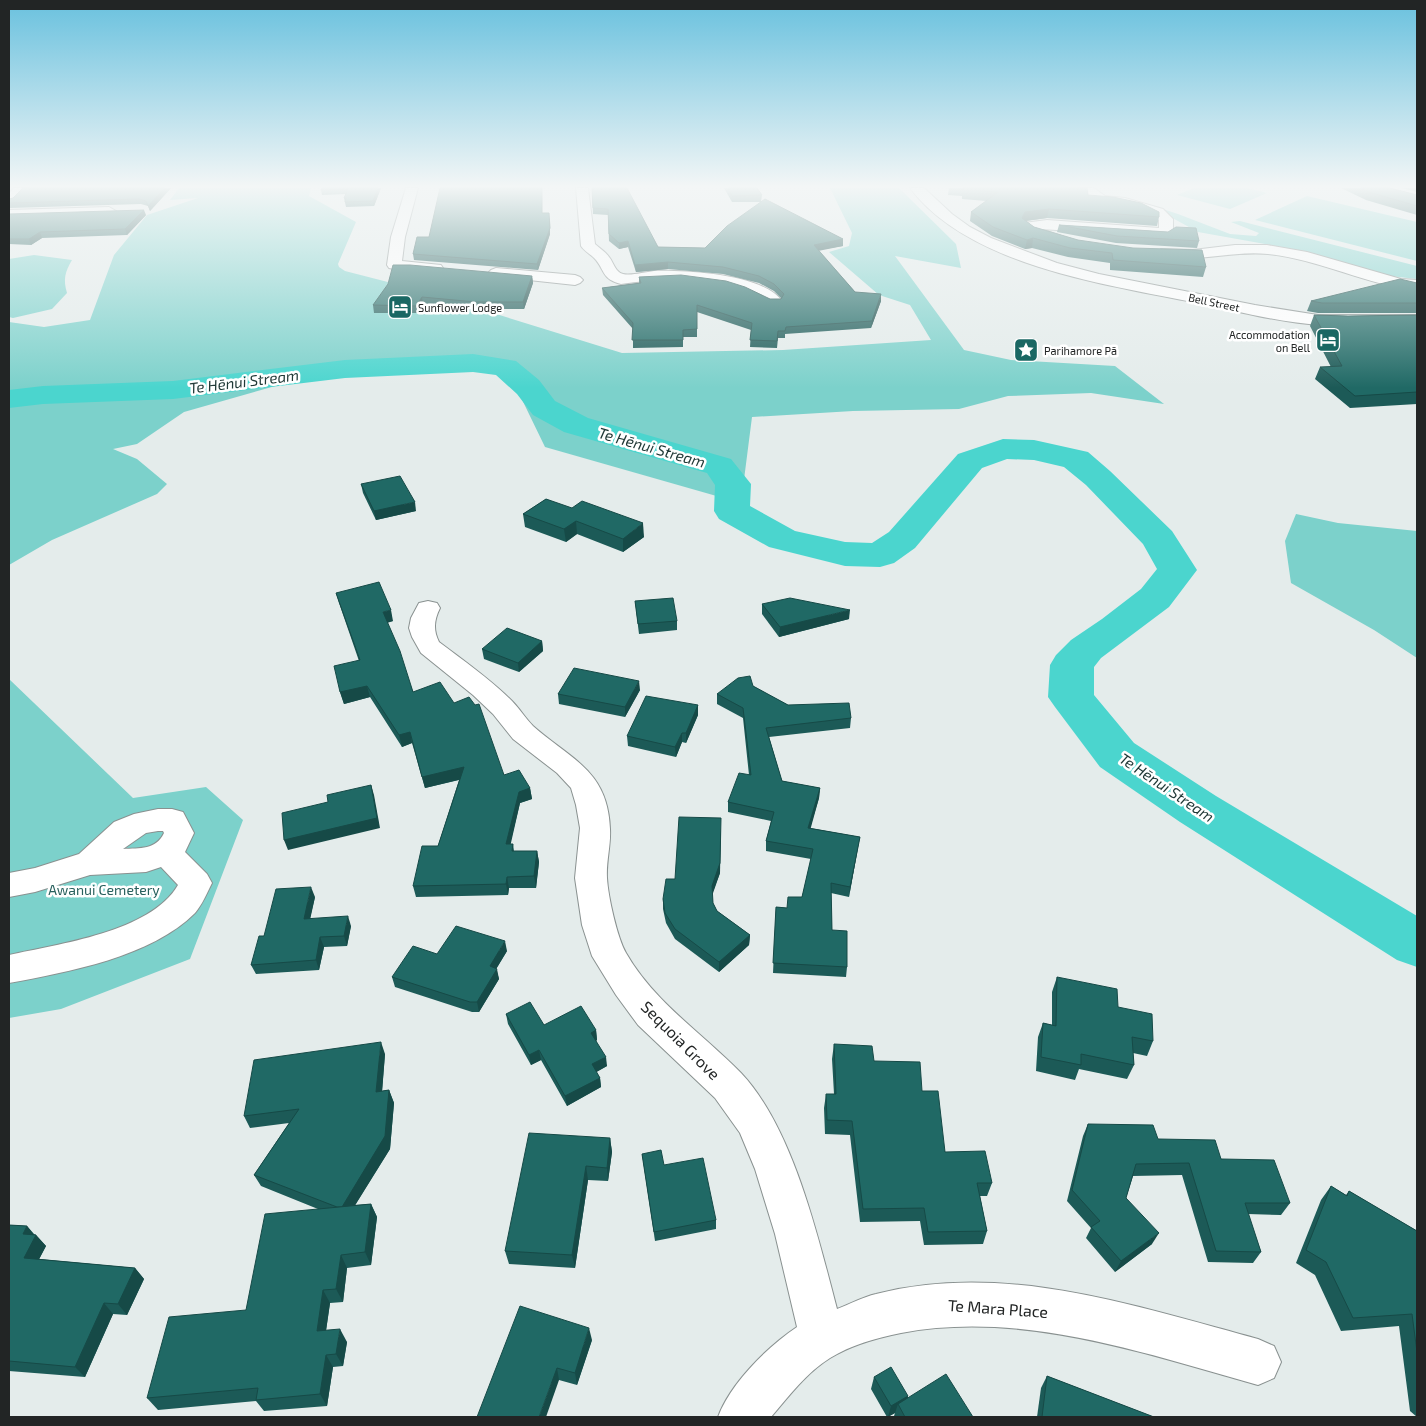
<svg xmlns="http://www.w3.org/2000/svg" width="1426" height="1426" viewBox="0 0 1426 1426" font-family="'Exo 2',sans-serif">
	<rect width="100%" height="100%" fill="#e4eceb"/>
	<g fill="#7cd1cb">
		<path d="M179,188H311L309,196L356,222L338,264L339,267L345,271L415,289L622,353L783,350L931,340L910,305L879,295L829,252L849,246L852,233L830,188H899L956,244L961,268L895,256L964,350L1011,360L1115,366L1164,404L1091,393L1008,396L959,409L853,411L752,417L741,503L545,447L513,381L496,371L446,368L293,381L184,412L137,444L113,449L137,459L167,484L157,494L52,540L9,565V322L44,327L90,320L114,255L147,215L198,198L170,200Z"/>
		<path d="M1194,188H1247L1267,193L1230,209L1177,195Z"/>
		<path d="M1307,196L1417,222V261L1255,220Z"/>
		<path d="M1147,204L1178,214L1230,234L1256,236L1259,233L1231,222L1240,221L1417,266V279L1390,276L1304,251L1198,232Z"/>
		<path d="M34,255L72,260C65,272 63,279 67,293L52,309L13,318L9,317V259Z"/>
		<path d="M1296,514L1338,523L1417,531V658L1374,630L1291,583L1285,541Z"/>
		<path d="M9,679L133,798L206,787L243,820L190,959L61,1009L9,1018Z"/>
	</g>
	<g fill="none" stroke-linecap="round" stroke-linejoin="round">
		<path fill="#4bd5ce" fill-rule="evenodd" d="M473,354L516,361L539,380L555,401L588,418L731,459L751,484L750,506L795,531L845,542L872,543L889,532L958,454L1003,439L1034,440L1088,452L1110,471L1172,531L1197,570L1169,607L1101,658L1094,667V695L1134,743L1216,796L1417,916V967L1397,960L1180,822L1100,767L1055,707L1048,697L1050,665L1056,655L1071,640L1102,619L1141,589L1157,569L1143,544L1086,485L1064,467L1034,460L1007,459L982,468L915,548L894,563L880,567L845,566L769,547L719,519L714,511L715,485L707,473L564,432L533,415L517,394L496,375L473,372L345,378L173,399L43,404L9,408V390L43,386L173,381L345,360Z"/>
		<defs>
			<g id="minor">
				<path d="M14,188H28L14,202L9,203V193Z"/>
				<path d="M406,188H418L405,237L402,261L441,265L443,268L441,271L436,272L394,269L389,268L387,265L391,237Z"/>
				<path d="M576,188H588L595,244C599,248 606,252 609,257C614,263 615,272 623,274C631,276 645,272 654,271C685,270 763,274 782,301L780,304C766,308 754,294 741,290C703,277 660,278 621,284C602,279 605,271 596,260C591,254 585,252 581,246Z"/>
				<path d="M910,188H924L952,214L970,227L991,238L1057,263L1099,274L1255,305L1318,315H1417V325C1385,325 1351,327 1319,325C1277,322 1233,310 1192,302C1103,284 968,265 910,188Z"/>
				<path d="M1079,188H1094L1105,196L1125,198L1163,209L1173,219V233L1166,237L1041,229L1064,237L1066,240L1064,243L1059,244C1046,241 1030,237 1022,226L1024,223L1047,220L1159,228V220C1136,200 1099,212 1079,188Z"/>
				<path d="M109,207L116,211L114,214L9,218V210Z"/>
				<path d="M1235,245H1267L1307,252L1401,279L1417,280V290C1366,285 1319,259 1268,254C1232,250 1196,264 1161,255L1159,252L1161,249L1193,250Z"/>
				<path d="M496,268L575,275L580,277L583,280L580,283L575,285L491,276L488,273L491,270Z"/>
				<path d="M428,601L437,603L440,608C434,620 433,630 439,642C464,661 490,679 512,701C520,709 525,718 533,726C570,759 608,770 610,829C611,845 606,861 607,878C608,896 617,937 626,953C654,1002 702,1033 741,1073C793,1128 818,1237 837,1309C850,1304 863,1297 876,1294C1004,1261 1135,1306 1258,1339L1274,1346L1281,1362L1274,1378L1258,1385C1143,1353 1021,1310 901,1333C876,1338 851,1345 830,1358C806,1373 789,1396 771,1417H718C730,1384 767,1347 797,1327L775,1234L755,1169L740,1133L715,1098L638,1025L616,995L592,956L582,925L575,878L580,828L576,805L571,788L557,773L513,739L493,714L473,695L421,653L412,637L409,628L411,618L419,603Z"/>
				<path d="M158,809H172L183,812L194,833L185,852L207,874L212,883C207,893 202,905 195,913C151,957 68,972 9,983V955C58,944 151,932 178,885L161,867L146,872L90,875L35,892L9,897V873L35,868L79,854L114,822L134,814ZM158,831H163L164,833C156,850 140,848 123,849L146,833Z"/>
			</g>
		</defs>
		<use href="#minor" stroke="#899190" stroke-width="2"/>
		<use href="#minor" fill="#fff" fill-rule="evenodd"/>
	</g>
	<g fill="#1c5a57">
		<path d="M23,188H171L150,211L148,206L141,204L9,208V199L13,198Z"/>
		<path d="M322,188H381L374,206L346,207L344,198L346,194L322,195L321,190Z"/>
		<path d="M592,188L658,247L705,248L761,202H732L724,188H757L762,195L761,202L843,239V246L818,250L855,292L881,301L871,328L785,334V338H778L777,348L750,347L751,330L697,312V337H683V347L633,348V329L603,295L602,288L639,283V277L770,299H781V298L774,291L759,283L723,274L668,269L636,272L628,247L619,249L609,241L608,215L593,214Z"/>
		<path d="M949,188H1087L1088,195L1159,217L1157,226L1047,218L1026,221L1034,227L1078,240L1206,267L1203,277L1110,270V263L1068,257L1032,248L1025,249L992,236L970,221L971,212L987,201L962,199V196L948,195Z"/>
		<path d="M1341,188H1390L1417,195V215L1366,200Z"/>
		<path d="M1402,188H1417V192Z"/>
		<path d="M543,213L550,219V234L538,270L414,260L413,254L429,237Z"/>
		<path d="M9,214L146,215L127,235L42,238L31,245L9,244Z"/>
		<path d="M1059,225L1168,232L1199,241L1197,248L1116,243L1057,232Z"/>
		<path d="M532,276L533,283L524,309H478L423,305L418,313H374L373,305Z"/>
		<path d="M1417,283V314V313H1318L1307,311L1311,301Z"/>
		<path d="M1314,315L1348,316L1417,315V404L1350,408L1315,379L1320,367H1331L1310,326Z"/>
		<path d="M361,484L416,511L376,520L363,493Z"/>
		<path d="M546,499L644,537L623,552L577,534L566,542L525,527L523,514Z"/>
		<path d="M336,593L393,621L387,623L413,692L504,775L530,788L532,799L520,803L510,844H513L514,851H537L539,862L536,888H509L508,895L416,897L413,886L438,846L459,780L425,788L412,743L402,747L370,697L344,704L340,692L359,661L339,603Z"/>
		<path d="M635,601L677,621V630L639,634Z"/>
		<path d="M762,604L849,619L779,637L762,614Z"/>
		<path d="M542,641L543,651L519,672L484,659L482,649Z"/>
		<path d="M753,686L788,705L851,718L850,728L769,737L782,781L820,788L819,798L810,828L860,837L849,897L831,893L832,930L847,967L846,977L773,973L776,907L787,908L802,897L811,859L766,851V841L771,821L728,812V802L749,775L743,718L717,704V694Z"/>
		<path d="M640,690L625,717L559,704L558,694Z"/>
		<path d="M698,705V715L686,743L682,742L676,757L628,746L627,736Z"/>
		<path d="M720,873L712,894L713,903L717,911L750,935L749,945L719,972L675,939L666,923L663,909V899L675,879Z"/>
		<path d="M315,897L310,918L351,926L347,946L324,947L319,970L256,974L251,965L264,936Z"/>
		<path d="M507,951L496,969L499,979L479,1012H472L395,987L392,977L437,954Z"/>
		<path d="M1057,977L1118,1007L1153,1041L1147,1056L1133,1053L1134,1065L1127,1079L1079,1069L1075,1080L1036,1071L1038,1037L1043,1023L1052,1025V992Z"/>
		<path d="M506,1014L544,1025L596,1030L597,1040L596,1041L607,1066L596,1072L600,1078L601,1087L567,1106L541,1060L531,1065L508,1024Z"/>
		<path d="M834,1044L874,1061L922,1091L945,1152L992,1183L987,1196H980L987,1231L983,1244L924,1245L920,1221L860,1222L850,1135L825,1134L824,1108L826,1094H834L832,1059Z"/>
		<path d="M385,1054L382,1091L389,1090L394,1103L390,1149L355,1205L371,1204L377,1217L371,1265L347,1268L343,1302L330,1303L326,1331L347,1342L343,1366L333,1367L327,1406L264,1411L256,1401L158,1410L147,1398L246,1310L318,1209L261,1186L254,1175L289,1123L250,1128L244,1116Z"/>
		<path d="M1088,1124L1158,1139L1221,1159L1290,1203L1281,1215L1248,1214L1261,1252L1253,1263L1208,1262L1182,1175L1133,1176L1126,1198L1152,1244L1115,1272L1086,1238L1091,1228L1067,1201L1083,1136Z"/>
		<path d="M610,1138L612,1152L608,1181L588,1180L575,1268L509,1264L505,1251Z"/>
		<path d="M642,1154L664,1165L716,1220V1229L655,1241Z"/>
		<path d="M1331,1186L1346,1195L1349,1191L1417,1231V1417L1410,1411L1399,1326L1341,1331L1315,1275L1296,1263L1321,1200Z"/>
		<path d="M9,1225L27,1226L34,1234L36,1235L46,1246L39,1259L135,1268L144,1279L127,1315L113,1314L85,1377L9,1371Z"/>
		<path d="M592,1340L577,1385L559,1380L477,1417Z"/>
		<path d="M1047,1376L1154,1417H1037L1041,1388Z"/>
		<path d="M874,1377L908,1396V1398L973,1417H895L894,1416L895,1413L887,1417L871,1389Z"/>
	</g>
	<g fill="#164a47">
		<path d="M165,188H171L150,211L148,206Z"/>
		<path d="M378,188H381L374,206L373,201Z"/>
		<path d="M1049,209L1047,218L1024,221L1022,218L1025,212Z"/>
		<path d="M144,210L146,215L127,235L125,229Z"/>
		<path d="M550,219V234L538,270L537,264Z"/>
		<path d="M40,232L42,238L31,245L29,239Z"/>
		<path d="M1033,238L1032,248L1025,249L1027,240Z"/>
		<path d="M843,239V246L813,252L814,245Z"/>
		<path d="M628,241V247L619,249V243Z"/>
		<path d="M668,262V269L636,272L635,265Z"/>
		<path d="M532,276L533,283L524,309L523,302Z"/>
		<path d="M881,294V301L871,328L872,321Z"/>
		<path d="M422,297L423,305L418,313L416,306Z"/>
		<path d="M415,502L416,511L376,520L374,511Z"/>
		<path d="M576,521L577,534L566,542L564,529Z"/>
		<path d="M643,523L644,537L623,552V539Z"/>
		<path d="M391,610L393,621L385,623L383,612Z"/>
		<path d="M850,610L849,619L779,637L780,627Z"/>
		<path d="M542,641L543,651L519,672L518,663Z"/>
		<path d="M639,681L640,690L625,717V707Z"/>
		<path d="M367,686L370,697L344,704L340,692Z"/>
		<path d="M698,705V715L686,743V733Z"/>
		<path d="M410,732L412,743L402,747L399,735Z"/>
		<path d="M682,733V742L676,757L675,747Z"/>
		<path d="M464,767L466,778L425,788L422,777Z"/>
		<path d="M371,785L374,795L380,828L288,850L284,840Z"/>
		<path d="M530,788L532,799L520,803L508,856L506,844L519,792Z"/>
		<path d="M820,788L819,798L808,838V828Z"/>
		<path d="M721,828L720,873L712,896V886Z"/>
		<path d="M860,837L858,847L849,897L850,887Z"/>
		<path d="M537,851L539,862L536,888L534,876Z"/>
		<path d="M507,877L509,888L508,895L506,884Z"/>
		<path d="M311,887L315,897L308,929L304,919Z"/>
		<path d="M348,916L351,926L347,946L344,936Z"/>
		<path d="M750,935L749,945L719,972V962Z"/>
		<path d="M320,937L324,947L319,970L316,960Z"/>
		<path d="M505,941L507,951L492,976L490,966Z"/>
		<path d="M497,969L499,979L479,1012L477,1002Z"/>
		<path d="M596,1030L597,1040L592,1043L591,1033Z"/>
		<path d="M381,1042L385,1054L381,1105L376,1092Z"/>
		<path d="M539,1050L541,1060L531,1065L529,1055Z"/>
		<path d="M606,1057L607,1066L593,1074L592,1064Z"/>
		<path d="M600,1078L601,1087L567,1106L565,1096Z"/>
		<path d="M389,1090L394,1103L390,1149L346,1220L341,1209Z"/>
		<path d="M610,1138L612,1152L608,1181L607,1168Z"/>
		<path d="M586,1166L588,1180L575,1268L572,1255Z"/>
		<path d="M371,1204L377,1217L371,1265L365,1252Z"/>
		<path d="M27,1226L35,1236L36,1235L46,1246L34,1269L24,1258L23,1234Z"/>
		<path d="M1159,1233L1152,1244L1115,1272L1121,1261Z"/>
		<path d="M341,1255L347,1268L343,1302L336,1289Z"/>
		<path d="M135,1268L144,1279L127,1315L118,1304Z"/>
		<path d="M323,1290L330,1303L324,1344L317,1331Z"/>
		<path d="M104,1303L113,1314L85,1377L75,1367Z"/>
		<path d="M589,1328L592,1340L577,1385L575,1373Z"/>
		<path d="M340,1329L347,1342L343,1366L336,1354Z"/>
		<path d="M326,1355L333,1367L327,1406L320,1394Z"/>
		<path d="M557,1368L559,1380L546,1417H539Z"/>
		<path d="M908,1396L905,1407L898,1404L895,1413L888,1417L891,1406Z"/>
	</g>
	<g fill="#206965" stroke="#164a47">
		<path d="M23,188H165L148,206L146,201L139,199L9,203V199L13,198Z"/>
		<path d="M322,188H378L373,201L345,202L346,198H344L348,189L321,190Z"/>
		<path d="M440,188H542V213H549L550,228L537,264L413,254L417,237H429Z"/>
		<path d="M592,188H627L658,247L705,248L727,226L765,199L843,239L814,245L855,292L881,294L872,321L786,327L785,331H778L777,341L750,340L752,323L697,305V329L683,330V340H632L633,323L602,288L641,283L639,277L681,275L726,281L745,287L770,299H781L784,294L774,284L759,276L723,267L668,262L635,265L628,241L619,243L609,234L608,209L593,208Z"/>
		<path d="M728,188H757L762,195L732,196Z"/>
		<path d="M963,188H1087L1088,195L1113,197L1141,203L1159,212V217L1049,209L1025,212L1022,218L1034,227L1078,240L1133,248L1202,250L1206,267L1113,260L1112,253L1070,248L1033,238L1027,240L993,227L971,212L998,192L963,190Z"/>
		<path d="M1361,188H1390L1417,195V206L1369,192Z"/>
		<path d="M144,210L125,229L40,232L29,239H9V214Z"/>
		<path d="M1059,225L1168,232L1176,227L1196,228L1199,241L1117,236Z"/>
		<path d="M393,265H410L532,276L523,302H476L422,297L416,306L373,305L388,284Z"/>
		<path d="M1400,279L1417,283V303H1322L1311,301Z"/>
		<path d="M1314,315L1348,316L1417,315V392L1355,396L1320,367L1342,366Z"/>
		<path d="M400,476L415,502L374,511L361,484Z"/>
		<path d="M546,499L572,508L582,501L643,523L623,539L576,521L564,529L523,514Z"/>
		<path d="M379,582L391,610L383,612L400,651L413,692L440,682L454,703L469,697L475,705L479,704L504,775L519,770L530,788L519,792L506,844H513L512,851H537L534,876L507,877L506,884L413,886L422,846H438L464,767L422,777L410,732L399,735L367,686L340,692L334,666L360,660L336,593Z"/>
		<path d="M673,598L677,621L638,624L635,601Z"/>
		<path d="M790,598L850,610L780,627L762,604Z"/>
		<path d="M507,628L542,641L518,663L482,649Z"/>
		<path d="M574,668L639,681L625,707L558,694Z"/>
		<path d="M750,676L753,686L788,705L849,703L851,718L766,728L782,781L820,788L808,828L860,837L850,887L831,883L832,930L847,931V967L773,963L776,907L787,908L788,897H802L813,849L766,841L774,812L728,802L739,773L751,775L743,708L717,694L738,678Z"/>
		<path d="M646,696L698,705L686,733H682L675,747L627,736Z"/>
		<path d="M371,785L377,818L284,840L282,813L328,802L327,795Z"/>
		<path d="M679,817L721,818L720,863L712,886L713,903L717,911L750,935L719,962L675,929L665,913L663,899L666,879H675Z"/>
		<path d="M311,887L304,919L348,916L344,936L320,937L316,960L251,965L259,936H264L276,889Z"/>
		<path d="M456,926L505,941L490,966L497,969L477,1002H470L392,977L413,946L437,954Z"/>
		<path d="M1057,977L1117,989L1118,1007L1152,1014L1153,1041L1132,1037L1134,1065L1081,1054V1065L1041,1057L1043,1023L1056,1026Z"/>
		<path d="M530,1002L544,1025L581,1006L596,1030L591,1033L606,1057L592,1064L600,1078L565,1096L539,1050L529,1055L506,1014Z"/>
		<path d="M381,1042L376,1092L389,1090L385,1136L342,1207H337L254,1175L299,1109L244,1116L254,1060Z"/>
		<path d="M834,1044L872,1046L874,1061L920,1062L922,1091H938L945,1152L985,1151L992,1183H977L987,1231L928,1232L924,1208L863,1209L852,1121L827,1120L826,1094H836Z"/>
		<path d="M1088,1124L1153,1125L1158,1139L1215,1140L1221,1159L1274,1160L1290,1203H1245L1261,1252L1216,1251L1189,1163L1136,1164L1126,1198L1159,1233L1121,1261L1091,1227L1100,1221L1072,1190Z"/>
		<path d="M529,1133L610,1138L607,1168L586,1166L572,1255L505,1251Z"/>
		<path d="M661,1150L664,1165L703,1158L716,1220L654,1232L642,1154Z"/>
		<path d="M1331,1186L1347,1196L1349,1191L1417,1231V1352L1412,1314L1353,1318L1326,1262L1306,1250Z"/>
		<path d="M371,1204L365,1252L341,1255L336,1289L323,1290L317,1331L340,1329L336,1354L326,1355L320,1394L256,1400L258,1388L147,1398L169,1317L246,1310L265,1214Z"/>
		<path d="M9,1225L27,1226L23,1234L36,1235L24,1258L135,1268L118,1304L104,1303L75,1367L9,1361Z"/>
		<path d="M520,1306L589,1328L575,1373L557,1368L539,1417H477Z"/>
		<path d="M891,1367L908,1396L891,1406L874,1377Z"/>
		<path d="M946,1374L973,1417H905L898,1404Z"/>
		<path d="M1047,1376L1154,1417H1042Z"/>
	</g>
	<linearGradient id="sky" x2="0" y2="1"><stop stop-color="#69c1de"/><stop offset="0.48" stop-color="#f3f6f6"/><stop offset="1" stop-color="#f3f6f6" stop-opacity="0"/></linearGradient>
	<rect width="1426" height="388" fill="url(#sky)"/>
	<defs>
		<symbol id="hotel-square" viewBox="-11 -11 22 22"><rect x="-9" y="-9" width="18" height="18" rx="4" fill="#1a6763" stroke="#fff"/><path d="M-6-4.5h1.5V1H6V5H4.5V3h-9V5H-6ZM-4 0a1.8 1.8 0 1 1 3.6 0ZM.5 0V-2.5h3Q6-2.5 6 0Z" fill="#fff"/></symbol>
		<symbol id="sight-square" viewBox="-11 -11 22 22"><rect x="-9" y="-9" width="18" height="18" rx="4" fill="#1a6763" stroke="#fff"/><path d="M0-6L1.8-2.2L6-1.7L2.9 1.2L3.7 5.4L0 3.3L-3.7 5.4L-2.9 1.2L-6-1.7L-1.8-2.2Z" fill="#fff"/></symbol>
	</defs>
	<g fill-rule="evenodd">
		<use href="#hotel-square" x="386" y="293" width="28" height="28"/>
		<use href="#hotel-square" x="1314" y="326" width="28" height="28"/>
		<use href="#sight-square" x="1012" y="336" width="28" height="28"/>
	</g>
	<g text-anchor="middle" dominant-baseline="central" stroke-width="5" stroke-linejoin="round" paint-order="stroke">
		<g font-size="11" fill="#222525" stroke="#fff">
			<text transform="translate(1214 302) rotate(12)">Bell Street</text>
		</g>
		<g font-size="11" fill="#222525" stroke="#fff" text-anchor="start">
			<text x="418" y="307">Sunflower Lodge</text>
			<text x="1310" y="334" text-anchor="end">Accommodation<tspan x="1310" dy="13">on Bell</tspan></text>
			<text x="1044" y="350">Parihamore Pā</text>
		</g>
		<g font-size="14" fill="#28605d" stroke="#fff">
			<text x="104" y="889">Awanui Cemetery</text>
		</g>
		<g font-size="15" font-style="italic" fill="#213937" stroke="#fff">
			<text transform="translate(244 381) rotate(-7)">Te Hēnui Stream</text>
			<text transform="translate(652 447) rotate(16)">Te Hēnui Stream</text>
			<text transform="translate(1167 787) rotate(34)">Te Hēnui Stream</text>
		</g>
		<g font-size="16" fill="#222525" stroke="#fff">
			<text transform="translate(681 1040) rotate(45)">Sequoia Grove</text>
			<text transform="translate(998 1308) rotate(4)">Te Mara Place</text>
		</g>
	</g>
	<rect width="1426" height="1426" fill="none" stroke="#222525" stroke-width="20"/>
</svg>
